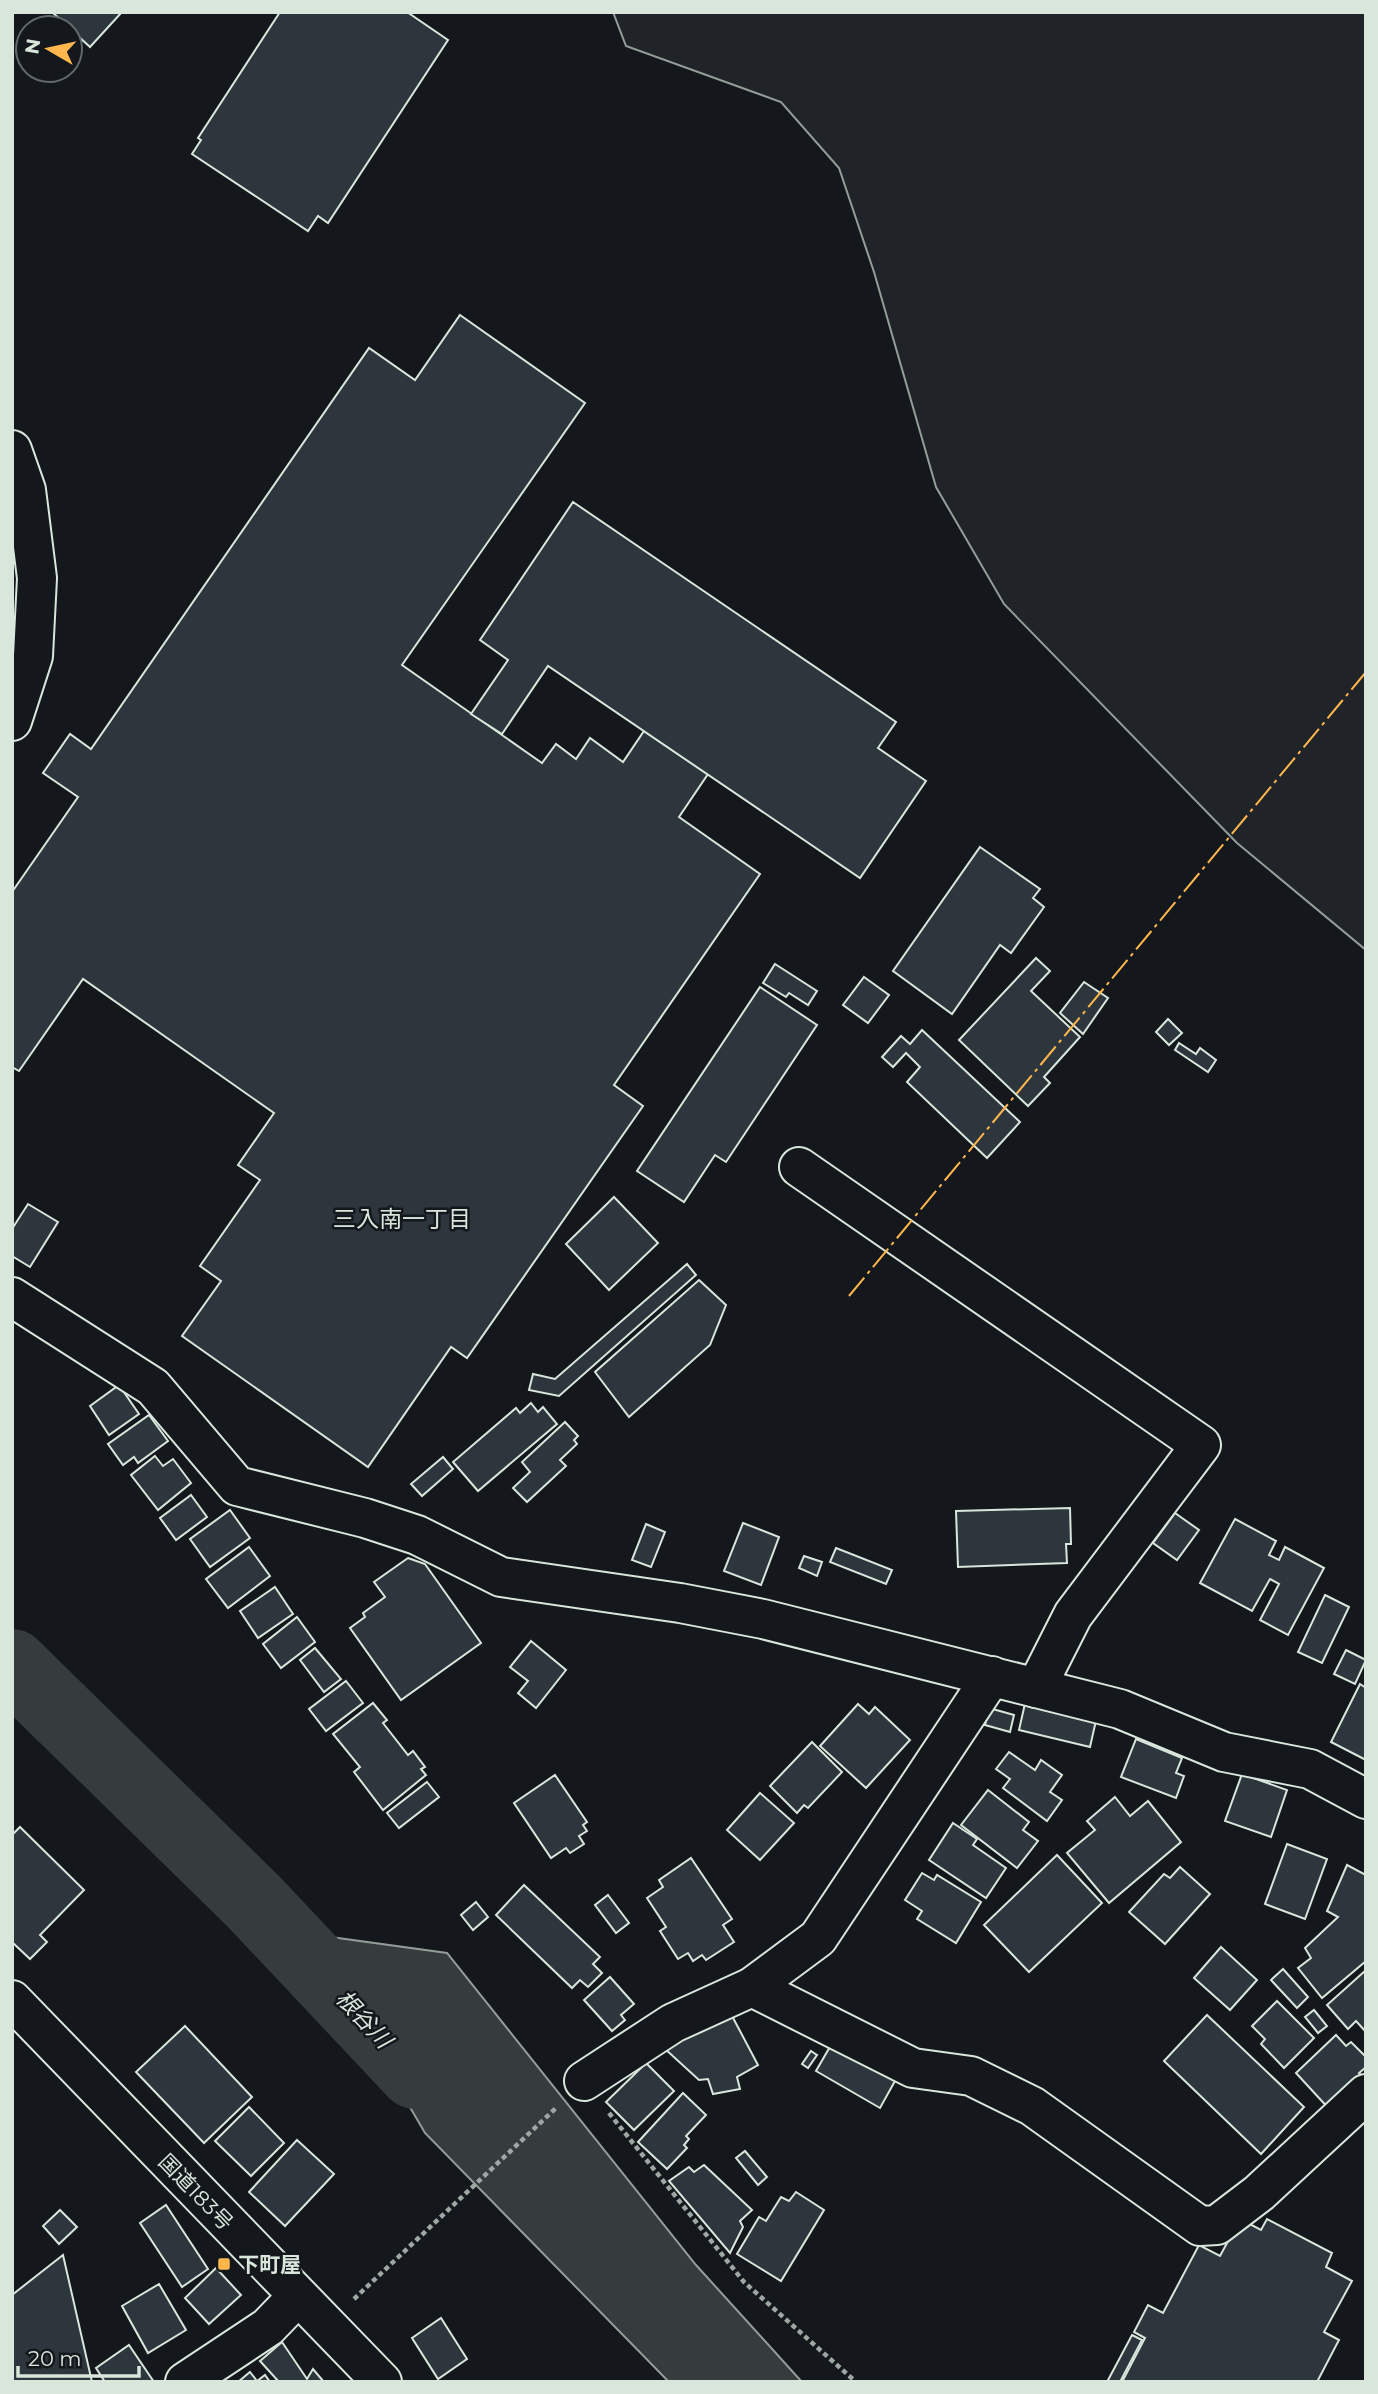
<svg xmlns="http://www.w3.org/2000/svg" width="1378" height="2394" viewBox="0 0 1378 2394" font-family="Montserrat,'Noto Sans JP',sans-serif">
	<rect width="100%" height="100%" fill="#14181c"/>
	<path fill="#202428" stroke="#939e99" stroke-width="2" d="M613,12H1366V950L1237,843L1004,604L936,487L874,272L839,168L781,102L626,46Z"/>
	<path fill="#363b3e" stroke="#939e99" stroke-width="2" d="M309,1934L447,1953L696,2265L802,2382H669L425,2133Z"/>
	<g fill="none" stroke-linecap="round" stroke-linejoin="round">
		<path stroke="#363b3e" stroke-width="72" d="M12,1665L254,1902L415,2073"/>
	</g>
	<g fill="#2c363c" stroke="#d8e6dc" stroke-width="2">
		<path d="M52,12H122L90,47Z"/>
		<path d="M280,12H407L448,40L328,223L318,216L308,231L192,154L201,140L198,138Z"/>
		<path d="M460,315L585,403L402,665L542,763L556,744L576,759L590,738L623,762L644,731L708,774L679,817L760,874L614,1085L643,1106L467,1358L451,1347L368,1467L182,1336L221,1281L200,1266L260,1180L238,1165L274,1113L83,979L19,1071L12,1067V892L78,797L43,773L70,734L91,749L369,348L415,380Z"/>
		<path d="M573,502L896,722L878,748L926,781L860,878L548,666L502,734L471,714L508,660L480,640Z"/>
		<path d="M980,847L1040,889L1033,898L1044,907L1011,953L1000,945L952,1014L893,971Z"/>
		<path d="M1036,958L1050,971L1031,991L1080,1037L1044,1077L1050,1083L1028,1106L959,1040Z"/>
		<path d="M775,964L817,991L808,1005L789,993L786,997L763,983Z"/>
		<path d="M864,977L889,995L868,1023L843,1005Z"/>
		<path d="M1084,982L1108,998L1083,1034L1060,1013Z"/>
		<path d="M760,987L817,1025L726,1162L715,1155L684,1202L637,1171Z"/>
		<path d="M1168,1019L1182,1033L1169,1045L1156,1032Z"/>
		<path d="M922,1030L1020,1122L987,1158L907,1082L920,1067L906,1053L893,1067L882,1057L901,1036L910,1044Z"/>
		<path d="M1179,1043L1196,1054L1200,1048L1216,1060L1208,1072L1175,1050Z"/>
		<path d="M614,1197L658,1243L609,1290L566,1244Z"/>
		<path d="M28,1204L58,1222L30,1267L12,1256V1229Z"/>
		<path d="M687,1264L696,1275L559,1396L529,1390L533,1374L555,1379Z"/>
		<path d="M699,1280L726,1305L710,1345L629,1417L595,1372Z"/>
		<path d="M119,1385L139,1414L109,1435L90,1406Z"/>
		<path d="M531,1403L538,1412L543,1407L557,1424L478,1491L453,1462L516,1408L520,1413Z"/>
		<path d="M149,1415L168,1441L138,1463L134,1457L123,1465L108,1444Z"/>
		<path d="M565,1422L578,1436L574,1440L577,1444L560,1460L566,1466L527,1502L513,1488L530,1472L522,1462Z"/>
		<path d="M155,1456L163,1466L173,1459L191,1483L158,1510L131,1475Z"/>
		<path d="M443,1457L453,1469L422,1496L411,1484Z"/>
		<path d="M191,1495L207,1517L176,1540L160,1518Z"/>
		<path d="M1070,1508L1071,1544H1066L1067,1563L958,1567L956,1511Z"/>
		<path d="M230,1510L250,1538L210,1567L190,1539Z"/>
		<path d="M1175,1513L1199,1530L1177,1560L1153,1543Z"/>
		<path d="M1235,1519L1276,1541L1269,1555L1279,1560L1285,1547L1324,1568L1288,1635L1260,1620L1279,1584L1270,1579L1252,1611L1200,1583Z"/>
		<path d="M743,1523L779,1537L761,1585L724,1571Z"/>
		<path d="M646,1524L665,1532L651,1567L632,1560Z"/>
		<path d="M249,1547L270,1576L228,1608L206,1579Z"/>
		<path d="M836,1548L892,1570L886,1584L830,1562Z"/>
		<path d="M804,1556L822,1562L817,1576L799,1568Z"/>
		<path d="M408,1558L425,1564L481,1643L401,1700L350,1628L365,1617L363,1613L385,1597L374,1582Z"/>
		<path d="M275,1587L293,1614L258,1638L240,1611Z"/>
		<path d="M1325,1595L1349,1607L1322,1663L1298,1652Z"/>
		<path d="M297,1617L315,1642L281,1668L263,1644Z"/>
		<path d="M531,1641L566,1670L536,1708L518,1693L528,1681L510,1667Z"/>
		<path d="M315,1648L341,1679L324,1692L300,1660Z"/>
		<path d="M1346,1650L1366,1660L1355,1684L1334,1674Z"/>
		<path d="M346,1681L363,1703L326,1731L309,1709Z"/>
		<path d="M1360,1684L1366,1688V1760L1331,1742Z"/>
		<path d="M1026,1699L1097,1716L1090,1747L1019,1730Z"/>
		<path d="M373,1703L387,1720L383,1723L408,1755L413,1751L425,1767L421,1769L426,1775L383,1810L354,1772L360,1767L333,1734Z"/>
		<path d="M858,1704L869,1714L875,1707L910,1740L866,1788L820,1746Z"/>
		<path d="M989,1708L1014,1715L1010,1732L985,1725Z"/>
		<path d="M1136,1739L1182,1758L1176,1773L1184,1776L1176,1798L1121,1777Z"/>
		<path d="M812,1742L842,1772L808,1808L804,1805L797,1813L770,1786Z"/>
		<path d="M1009,1752L1035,1770L1041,1760L1062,1775L1050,1792L1062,1800L1047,1821L1003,1788L1010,1779L996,1769Z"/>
		<path d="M1242,1774L1287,1790L1271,1837L1225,1821Z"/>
		<path d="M555,1775L587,1822L583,1825L587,1831L579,1836L584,1844L570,1853L566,1848L551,1858L514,1803Z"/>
		<path d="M427,1782L439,1797L399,1828L387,1813Z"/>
		<path d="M988,1790L1029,1822L1023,1830L1038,1841L1017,1868L961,1825Z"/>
		<path d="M760,1793L794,1823L760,1860L727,1830Z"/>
		<path d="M1115,1797L1130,1816L1148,1801L1181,1842L1109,1903L1067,1853L1095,1830L1087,1821Z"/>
		<path d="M953,1823L977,1839L973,1845L1006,1868L986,1898L929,1860Z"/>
		<path d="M20,1827L84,1890L40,1935L47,1942L30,1959L12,1942V1835Z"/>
		<path d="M1287,1844L1327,1859L1305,1919L1265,1904Z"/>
		<path d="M1057,1855L1102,1903L1029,1972L984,1925Z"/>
		<path d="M691,1858L732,1919L723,1925L734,1942L706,1960L702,1955L693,1961L688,1953L678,1959L660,1931L666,1927L647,1898L663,1887L659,1880Z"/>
		<path d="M1347,1865L1366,1875V1961L1322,1998L1298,1968L1311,1958L1305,1948L1338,1917L1327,1911Z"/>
		<path d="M1180,1867L1210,1894L1165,1944L1129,1912L1164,1874L1170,1878Z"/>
		<path d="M922,1873L934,1880L937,1875L981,1902L956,1943L917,1919L922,1911L905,1900Z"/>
		<path d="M524,1885L600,1957L593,1964L602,1973L588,1987L580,1980L572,1988L496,1915Z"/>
		<path d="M608,1895L629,1923L616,1933L595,1905Z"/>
		<path d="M476,1902L488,1917L473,1930L461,1915Z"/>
		<path d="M1221,1947L1257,1980L1230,2010L1194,1978Z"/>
		<path d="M1283,1969L1308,1997L1297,2008L1271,1980Z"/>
		<path d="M1366,1970V2032L1356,2021L1348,2029L1327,2005Z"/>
		<path d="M610,1977L634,2004L621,2015L625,2020L612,2031L584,2000Z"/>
		<path d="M1277,2001L1314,2038L1284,2068L1261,2044L1265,2039L1252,2026Z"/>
		<path d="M1314,2010L1327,2026L1318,2033L1305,2017Z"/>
		<path d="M731,2014L758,2065L737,2077L740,2089L713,2094L708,2079L699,2080L664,2048Z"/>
		<path d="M1207,2015L1304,2107L1261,2154L1164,2061Z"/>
		<path d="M185,2026L252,2097L204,2143L136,2072Z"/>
		<path d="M1336,2035L1346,2046L1351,2042L1366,2057V2067L1359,2073L1364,2079L1331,2111L1296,2073Z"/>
		<path d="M831,2045L900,2072L880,2108L816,2071Z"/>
		<path d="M811,2051L817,2055L808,2068L802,2064Z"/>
		<path d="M646,2063L674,2091L634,2130L606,2102Z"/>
		<path d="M683,2093L706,2115L686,2136L689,2139L684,2145L687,2148L667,2169L638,2142Z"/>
		<path d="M249,2107L284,2143L251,2176L215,2141Z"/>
		<path d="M297,2140L334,2174L285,2226L249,2192Z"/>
		<path d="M745,2151L767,2177L758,2185L736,2158Z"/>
		<path d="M704,2165L752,2210L740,2221L743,2227L730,2253L669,2181L689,2167L694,2172Z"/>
		<path d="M796,2192L824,2210L781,2281L737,2254L759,2217L766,2221L781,2197L789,2201Z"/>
		<path d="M166,2205L208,2269L182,2287L140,2223Z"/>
		<path d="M60,2210L77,2227L59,2244L43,2226Z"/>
		<path d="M1240,2219L1261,2230L1267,2219L1332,2253L1326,2267L1352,2281L1324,2332L1339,2340L1317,2382H1122L1145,2338L1134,2332L1148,2305L1163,2313L1199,2245L1220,2256Z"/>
		<path d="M63,2255L92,2382H12V2295Z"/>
		<path d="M216,2268L241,2295L209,2324L185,2298Z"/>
		<path d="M159,2284L186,2330L148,2353L122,2306Z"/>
		<path d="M441,2318L467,2359L438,2379L412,2338Z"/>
		<path d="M1132,2335L1142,2340L1120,2382H1107Z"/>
		<path d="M282,2342L307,2379L313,2369L324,2382H279L260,2361Z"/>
		<path d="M129,2345L154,2382H105L96,2368Z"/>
		<path d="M250,2372L257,2381L265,2375L270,2382H238Z"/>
	</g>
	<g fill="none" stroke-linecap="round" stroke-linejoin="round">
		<defs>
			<g id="minor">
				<path d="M12,450L26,490L37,578L33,656L12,721"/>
				<path d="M799,1167L1201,1445L1073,1615L1036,1688"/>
				<path d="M12,1297L153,1387L237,1486L365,1518L417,1535L501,1577L680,1603L763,1619L1120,1709L1224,1752L1310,1769L1366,1799"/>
				<path d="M752,1987L913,2068L971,2076L1032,2106L1200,2226L1217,2225L1259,2193L1366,2094"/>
				<path d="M584,2081L673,2023L752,1987L818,1938L992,1676"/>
				<path d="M185,2382L268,2327L297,2297"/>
			</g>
			<path id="highway" d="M12,2000L382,2382"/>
		</defs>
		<use href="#minor" stroke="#d8e6dc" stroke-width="42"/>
		<use href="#highway" stroke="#d8e6dc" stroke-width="42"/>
		<g stroke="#9da8a2" stroke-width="4.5" stroke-dasharray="5 3.5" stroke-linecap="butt">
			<path d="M609,2113L744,2282L856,2382"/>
			<path d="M354,2299L556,2108"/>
		</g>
		<use href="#minor" stroke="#14181c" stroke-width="38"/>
		<use href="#highway" stroke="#14181c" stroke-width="38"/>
		<path stroke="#ffb74d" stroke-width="2" stroke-dasharray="24 5 3.5 5" stroke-linecap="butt" d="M849,1296L1366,672"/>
	</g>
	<rect fill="#ffb74d" stroke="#14181c" stroke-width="2.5" x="217" y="2257" width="14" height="14" rx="3.5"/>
	<g text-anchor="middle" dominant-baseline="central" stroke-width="5" stroke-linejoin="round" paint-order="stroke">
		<g font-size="21" fill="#d8e6dc" stroke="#14181c">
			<text transform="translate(196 2192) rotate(46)">国道183号</text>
		</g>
		<g font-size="21" font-weight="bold" fill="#d8e6dc" stroke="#14181c" text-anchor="start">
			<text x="238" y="2264">下町屋</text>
		</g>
		<g font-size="23" fill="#d8e6dc" stroke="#14181c">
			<text x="402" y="1219">三入南一丁目</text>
		</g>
		<g font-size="23" font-style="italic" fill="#d8e6dc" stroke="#14181c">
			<text transform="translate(364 2019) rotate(47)">根谷川</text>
		</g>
	</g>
	<rect width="1378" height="2394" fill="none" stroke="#d8e6dc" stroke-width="28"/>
	<g transform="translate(49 49) rotate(279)"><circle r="33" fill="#14181c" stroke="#626a69" stroke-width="2"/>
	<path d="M0-5L12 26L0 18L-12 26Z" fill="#ffb74d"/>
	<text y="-10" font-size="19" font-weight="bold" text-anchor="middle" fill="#d8e6dc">N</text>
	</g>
	<path d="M18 2366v10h121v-10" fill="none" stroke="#d8e6dc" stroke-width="3.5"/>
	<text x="28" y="2366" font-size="21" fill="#d8e6dc" stroke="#14181c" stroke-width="5" paint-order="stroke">20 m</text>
</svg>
